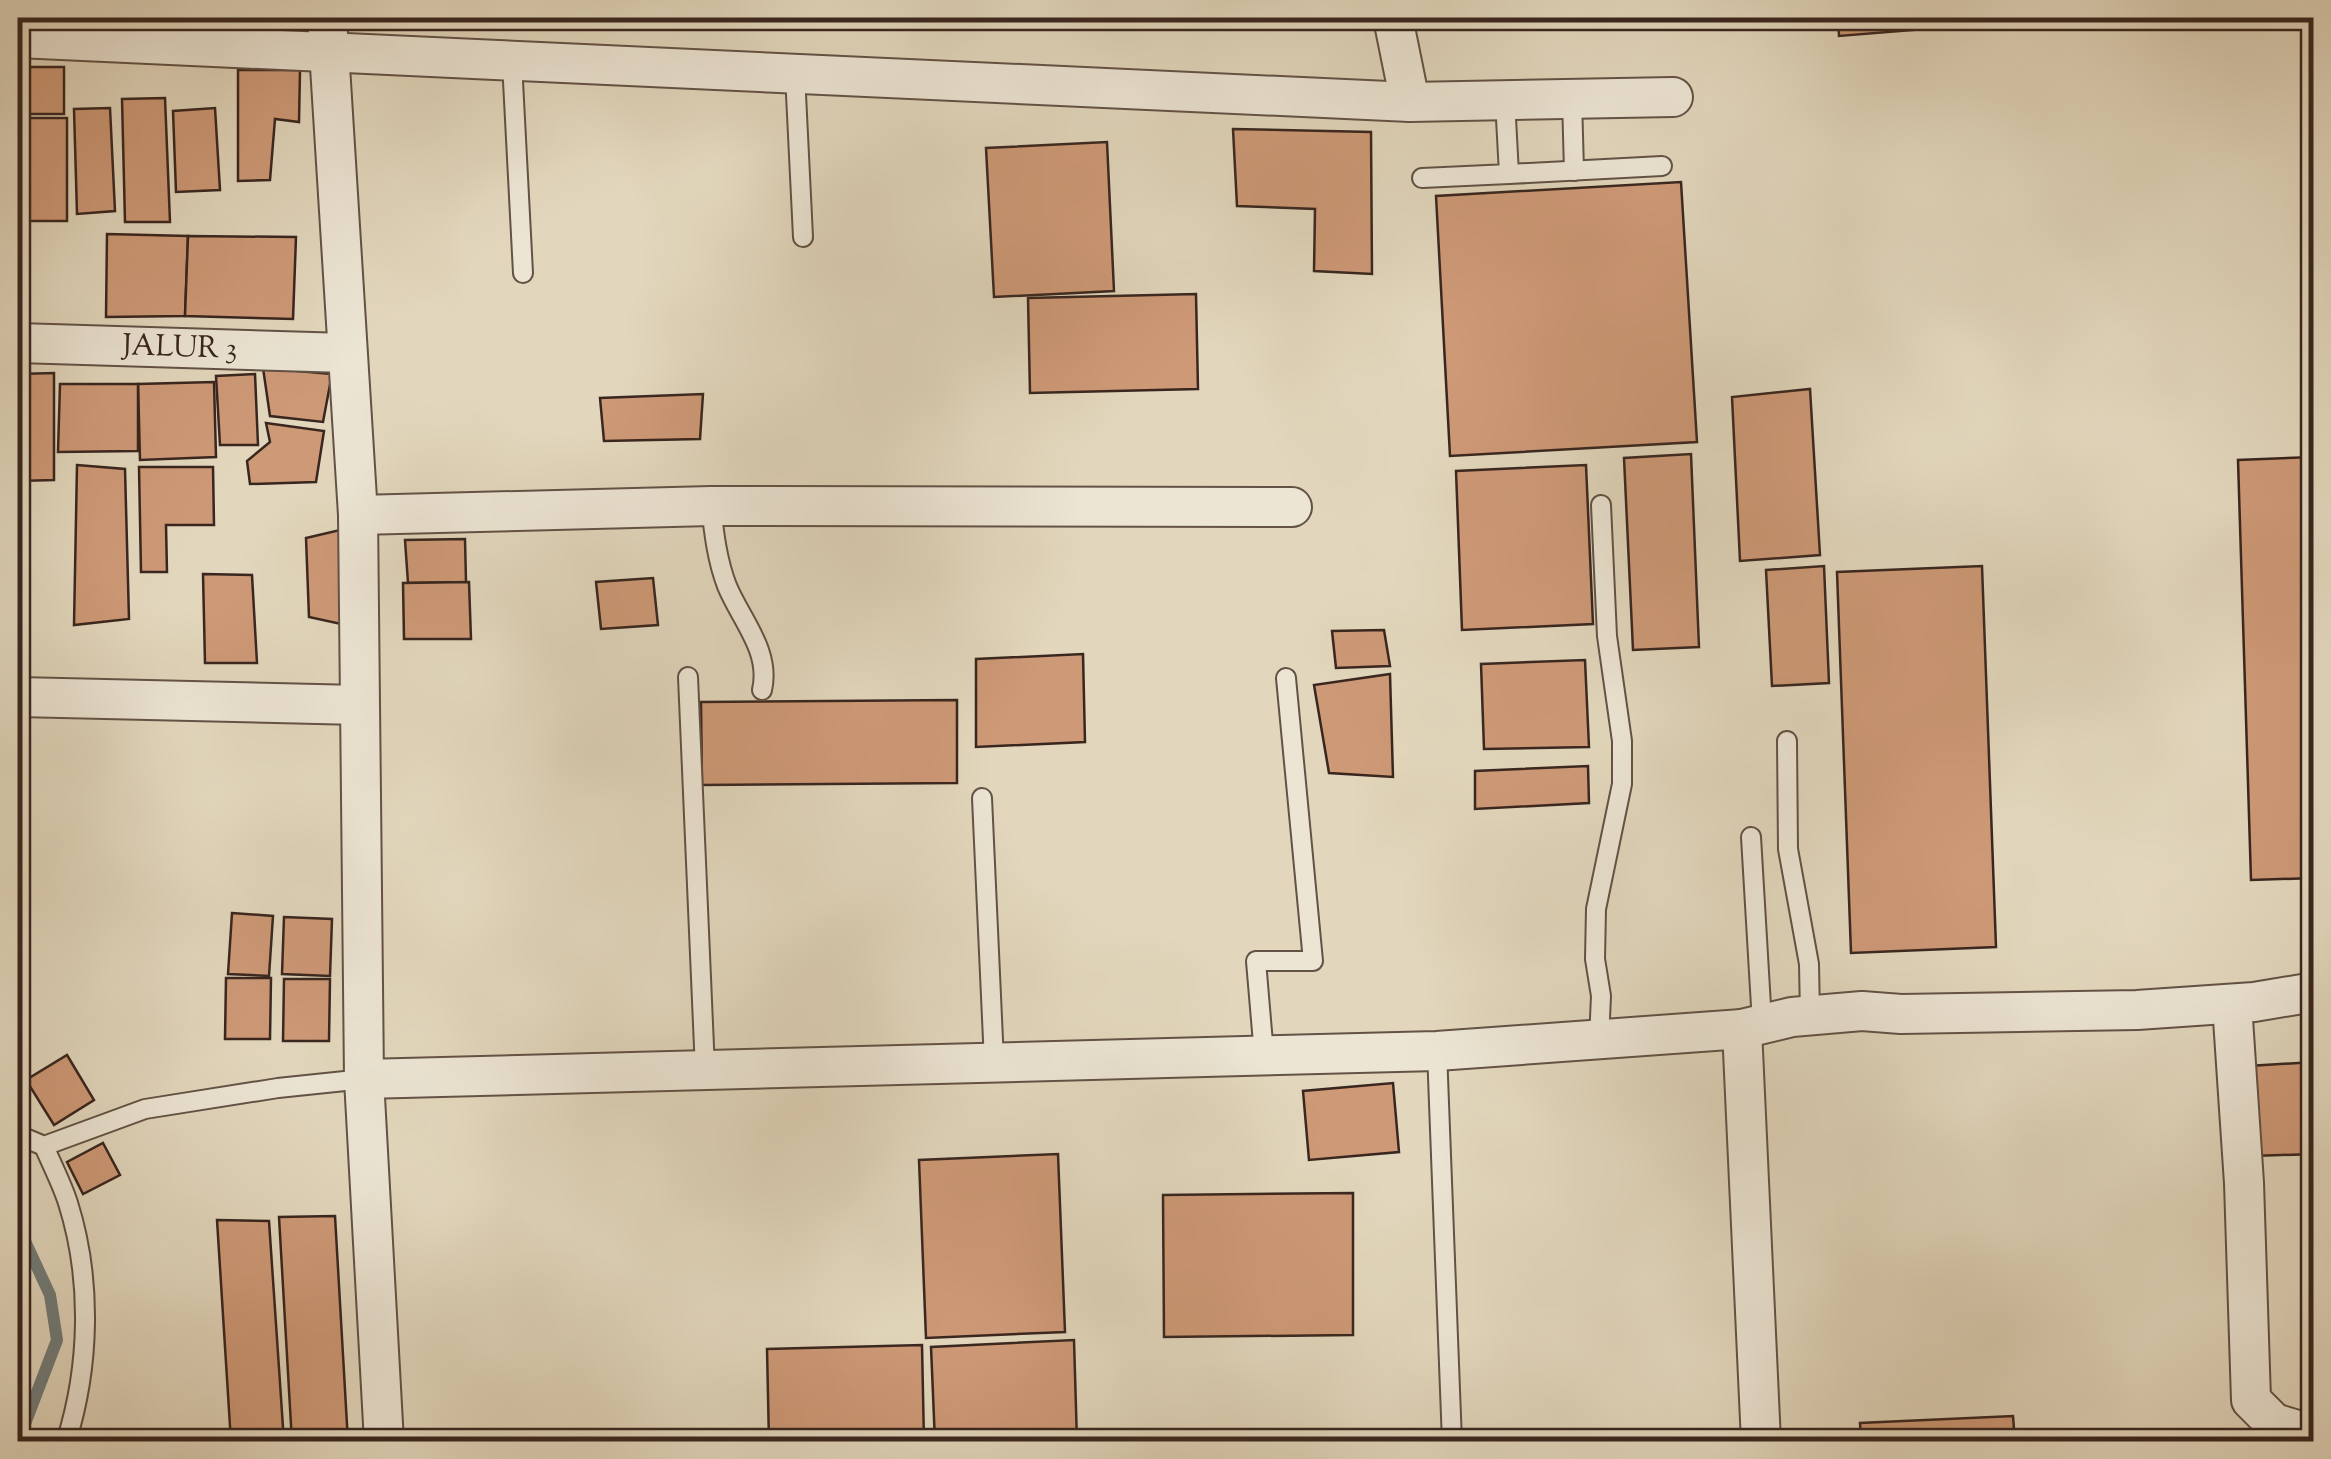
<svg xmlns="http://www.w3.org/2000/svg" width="2331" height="1459" viewBox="0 0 2331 1459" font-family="'Sorts Mill Goudy',serif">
	<rect width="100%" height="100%" fill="#e2d7bd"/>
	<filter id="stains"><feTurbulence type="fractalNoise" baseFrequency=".002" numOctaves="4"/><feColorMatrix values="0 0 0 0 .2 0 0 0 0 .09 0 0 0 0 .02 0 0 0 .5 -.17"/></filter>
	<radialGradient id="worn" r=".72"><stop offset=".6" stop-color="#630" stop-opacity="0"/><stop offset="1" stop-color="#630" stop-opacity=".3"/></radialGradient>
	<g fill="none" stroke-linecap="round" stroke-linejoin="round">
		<path stroke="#727d7b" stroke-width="12" d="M18,1226L50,1295L57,1340L18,1442"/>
	</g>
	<g fill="#ce9977" stroke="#39261f" stroke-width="2.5">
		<path d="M1838,18H2038V20L1839,36Z"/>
		<rect x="18" y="67" width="46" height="47"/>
		<path d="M238,70H300L299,122L275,119L270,180L238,181Z"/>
		<path d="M165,98L170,222H125L122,99Z"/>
		<path d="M110,108L115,211L77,214L74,109Z"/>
		<path d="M215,108L220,190L176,192L173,111Z"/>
		<rect x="18" y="118" width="49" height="103"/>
		<path d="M1233,129L1371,132L1372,274L1314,271L1315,209L1237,206Z"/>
		<path d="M1107,142L1114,291L994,297L986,148Z"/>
		<path d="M1681,182L1697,442L1450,456L1436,196Z"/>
		<path d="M107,234L188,236L185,316L106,317Z"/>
		<path d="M188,236L296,237L293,319L185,316Z"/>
		<path d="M1196,294L1198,389L1030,393L1028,298Z"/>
		<path d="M263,368L332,374L323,422L270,416Z"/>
		<path d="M54,373V480L18,481V374Z"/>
		<path d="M255,374L258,445H220L216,376Z"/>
		<path d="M214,382L216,457L140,460L138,384Z"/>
		<path d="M60,384H138V451L58,452Z"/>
		<path d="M1810,389L1820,555L1740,561L1732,397Z"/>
		<path d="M703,394L700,439L604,441L600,398Z"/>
		<path d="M266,423L324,431L316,482L250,484L247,461L270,442Z"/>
		<path d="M1691,454L1699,647L1633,650L1624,458Z"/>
		<path d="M2314,457V878L2251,880L2238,460Z"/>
		<path d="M77,465L125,469L129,619L74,625Z"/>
		<path d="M1586,465L1593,624L1462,630L1456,471Z"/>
		<path d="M139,467H213L214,525H166L167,572H141Z"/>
		<path d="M18,503L29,505L27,658H18Z"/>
		<path d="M340,530L341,624L309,617L306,538Z"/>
		<path d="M465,539L466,582L408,583L405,540Z"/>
		<path d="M1824,566L1829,683L1772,686L1766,570Z"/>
		<path d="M1982,566L1996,947L1851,953L1837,572Z"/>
		<path d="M203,574L252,575L257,663H205Z"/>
		<path d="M653,578L658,625L601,629L596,582Z"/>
		<path d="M469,582L471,639H404L403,583Z"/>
		<path d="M1384,630L1390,666L1336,668L1332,631Z"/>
		<path d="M1083,654L1085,742L976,747V659Z"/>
		<path d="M1585,660L1589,747L1484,749L1481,664Z"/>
		<path d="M1390,674L1393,777L1329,773L1314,685Z"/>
		<path d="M957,700V783L702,785L701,702Z"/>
		<path d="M1588,766L1589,803L1475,809V771Z"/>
		<path d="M232,913L273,916L269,976L228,974Z"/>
		<path d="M284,917L332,919L330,976L282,974Z"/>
		<path d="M226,978H271L270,1039H225Z"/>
		<path d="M284,979H330L329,1041H283Z"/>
		<path d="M67,1055L94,1100L54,1125L26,1080Z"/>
		<path d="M2314,1062V1154L2253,1156L2249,1066Z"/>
		<path d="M1393,1083L1399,1152L1309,1160L1303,1091Z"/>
		<path d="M103,1143L120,1175L83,1194L67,1162Z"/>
		<path d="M1058,1154L1065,1332L926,1338L919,1160Z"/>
		<path d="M1353,1193V1335L1164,1337L1163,1195Z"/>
		<path d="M335,1216L348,1442H292L279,1217Z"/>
		<path d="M217,1220L269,1221L284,1442H231Z"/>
		<path d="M1074,1340L1077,1442H935L931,1347Z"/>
		<path d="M922,1345L924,1442H769L767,1349Z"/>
		<path d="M2013,1416L2015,1442H1861L1860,1423Z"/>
		<path d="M1537,1435V1442H1485V1439Z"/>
	</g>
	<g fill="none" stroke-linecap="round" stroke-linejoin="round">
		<defs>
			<g id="lane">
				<path d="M512,62L523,273"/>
				<path d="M795,74L803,237"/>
				<path d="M1572,99L1574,171"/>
				<path d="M1509,174L1662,166"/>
				<path d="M1422,178L1509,174L1505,100"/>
				<path d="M711,506C714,533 717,560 727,586C741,620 771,651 762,690"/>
				<path d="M688,677L705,1070"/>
				<path d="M1787,741L1788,849L1809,964L1810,1015"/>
				<path d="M982,798L994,1062"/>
				<path d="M1751,837L1762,1023"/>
				<path d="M1599,1040L1601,996L1595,959L1596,909L1622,784V741L1607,636L1601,505"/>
				<path d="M1437,1051L1452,1442"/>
				<path d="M1264,1055L1256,961H1313L1286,678"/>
				<path d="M18,1135L44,1146L145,1109L278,1088L364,1079"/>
				<path d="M44,1146C52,1165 62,1184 68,1203C92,1279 90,1366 66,1442"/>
			</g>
			<g id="street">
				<path d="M327,18L358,515L364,1079L384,1442"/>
				<path d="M1393,18L1410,102"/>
				<path d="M18,38L1410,102L1673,97"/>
				<path id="s1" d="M18,343L346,353"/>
				<path d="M358,515L711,506L1292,507"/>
				<path d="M18,697L359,705"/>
				<path d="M2232,1004L2244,1183L2251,1400L2274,1423L2314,1435"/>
				<path d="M1742,1029L1761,1442"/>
				<path d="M364,1079L1437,1051L1742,1029L1792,1017L1862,1011L1901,1014L2137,1010L2254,1002L2314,992"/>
			</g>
		</defs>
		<use href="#lane" stroke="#635246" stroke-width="22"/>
		<use href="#street" stroke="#635246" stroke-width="42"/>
		<use href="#lane" stroke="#ece5d4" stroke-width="18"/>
		<use href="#street" stroke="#ece5d4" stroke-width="38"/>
	</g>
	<g text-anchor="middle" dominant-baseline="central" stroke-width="8" stroke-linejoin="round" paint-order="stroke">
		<g font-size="30" fill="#39261f" stroke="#ece5d4">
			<text stroke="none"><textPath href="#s1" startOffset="162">JALUR 3</textPath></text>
		</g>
	</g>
	<rect width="2331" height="1459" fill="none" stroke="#e2d7bd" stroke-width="60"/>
	<rect x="20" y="20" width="2291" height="1419" fill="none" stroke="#39261f" stroke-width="5"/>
	<rect x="30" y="30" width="2271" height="1399" fill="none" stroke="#39261f" stroke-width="2.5"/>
	<rect width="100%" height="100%" filter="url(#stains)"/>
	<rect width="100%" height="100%" fill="url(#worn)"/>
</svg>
